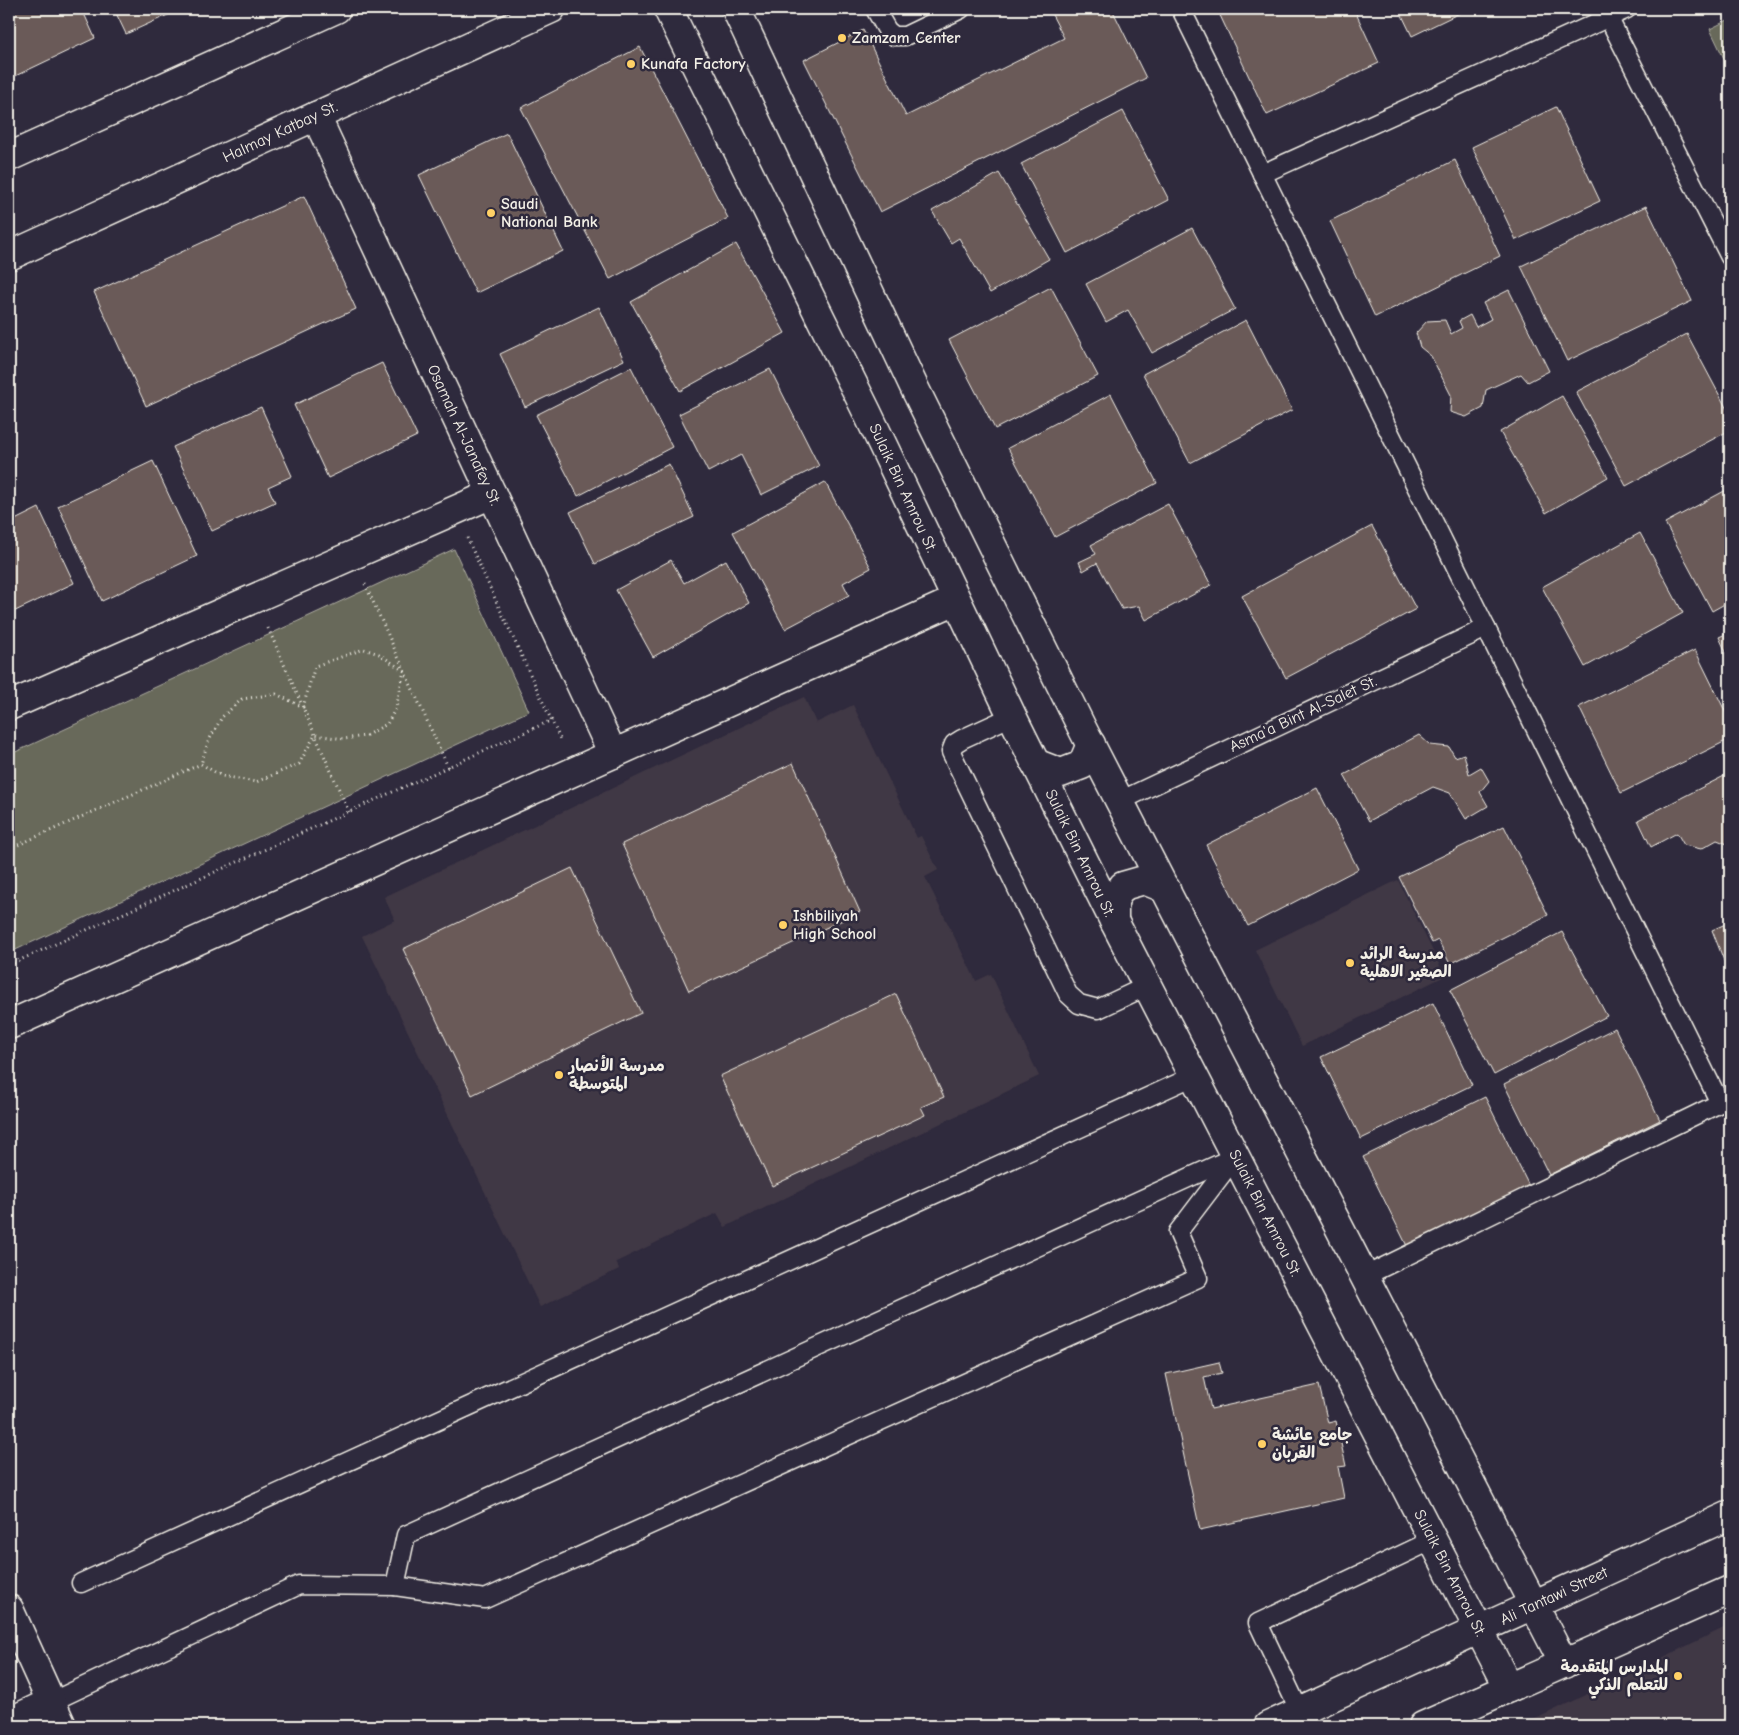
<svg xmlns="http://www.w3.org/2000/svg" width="1739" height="1735" viewBox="0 0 1739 1735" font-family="'Comic Neue','Playpen Sans Arabic',sans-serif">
	<rect width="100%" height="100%" fill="#2f2a3d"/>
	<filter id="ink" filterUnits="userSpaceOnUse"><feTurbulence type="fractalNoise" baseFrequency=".02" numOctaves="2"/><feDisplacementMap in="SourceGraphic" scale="10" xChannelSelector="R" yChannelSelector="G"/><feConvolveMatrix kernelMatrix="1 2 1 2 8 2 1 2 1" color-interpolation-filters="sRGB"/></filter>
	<g filter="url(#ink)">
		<g fill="#413845">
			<path d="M804,697L816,723L853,705L917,838L921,836L938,870L925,877L976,981L991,974L1039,1076L725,1227L717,1213L616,1262L619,1269L540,1307L362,936L395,920L384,897Z"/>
			<path d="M1398,880L1445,976L1302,1046L1255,950Z"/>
			<path d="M1730,1625V1726H1521Z"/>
		</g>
		<g fill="#67695a" stroke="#aeada1">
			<path d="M1730,19V71L1710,29Z"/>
			<path d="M454,549L529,711L9,953V755Z"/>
		</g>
		<g fill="#6b5a59" stroke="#f4f1e8">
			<path d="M9,9H82L95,38L9,79Z"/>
			<path d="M114,9H181L126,34Z"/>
			<path d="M1049,9H1112L1146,78L880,212L804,60L863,30L906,116L1064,38Z"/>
			<path d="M1217,9H1354L1379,63L1267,115Z"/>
			<path d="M1399,9H1468L1412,36Z"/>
			<path d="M640,47L728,218L610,279L521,108Z"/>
			<path d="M1556,107L1600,201L1516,240L1472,147Z"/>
			<path d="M1123,111L1169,200L1067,253L1021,164Z"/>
			<path d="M507,133L563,251L476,293L419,175Z"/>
			<path d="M1455,160L1500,256L1375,317L1330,221Z"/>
			<path d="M999,173L1049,259L990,293L959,238L951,243L932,211Z"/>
			<path d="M304,196L356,309L146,406L94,292Z"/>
			<path d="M1646,206L1692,301L1567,361L1521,266Z"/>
			<path d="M1192,228L1235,309L1152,353L1128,310L1106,322L1086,284Z"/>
			<path d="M736,244L785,333L680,391L631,302Z"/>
			<path d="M1051,287L1098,376L995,429L949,340Z"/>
			<path d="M1509,290L1549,371L1528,382L1521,374L1486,390L1483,408L1466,417L1450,412L1451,395L1431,356L1420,347L1416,333L1427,321L1445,320L1451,334L1462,328L1459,321L1470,315L1476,327L1491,319L1483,303Z"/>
			<path d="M599,307L624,360L525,407L500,354Z"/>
			<path d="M1246,320L1292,410L1190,463L1143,374Z"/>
			<path d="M1687,334L1730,415V430L1626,486L1576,392Z"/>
			<path d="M382,363L417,436L328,478L294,405Z"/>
			<path d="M631,367L672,447L578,496L536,415Z"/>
			<path d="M770,369L819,466L761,495L741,455L708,472L679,414Z"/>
			<path d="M1111,394L1157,483L1055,537L1008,448Z"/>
			<path d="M1562,396L1608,477L1546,513L1500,432Z"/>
			<path d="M261,407L292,476L268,487L275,502L212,531L173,447Z"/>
			<path d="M153,461L197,556L102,601L58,506Z"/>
			<path d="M669,464L694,517L595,564L570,512Z"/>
			<path d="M825,482L871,568L843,583L849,595L785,629L733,532Z"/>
			<path d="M1730,488V601L1712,611L1665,523Z"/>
			<path d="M1168,504L1211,585L1146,620L1139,606L1122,609L1097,563L1083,571L1079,562L1096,554L1091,545Z"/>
			<path d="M39,508L74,583L9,614V523Z"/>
			<path d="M1372,526L1416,609L1286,678L1242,596Z"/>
			<path d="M1640,533L1683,613L1585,667L1542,587Z"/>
			<path d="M671,560L684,583L726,560L749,603L653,657L616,590Z"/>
			<path d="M1730,632V661L1719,637Z"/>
			<path d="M1695,650L1730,721V739L1621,793L1579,707Z"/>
			<path d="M1419,735L1430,745L1449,747L1455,757L1464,754L1469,774L1481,767L1489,781L1480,792L1488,806L1466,819L1450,793L1433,787L1369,821L1344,775Z"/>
			<path d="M793,763L860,912L689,991L622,844Z"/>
			<path d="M1730,773V845L1717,840L1701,849L1684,845L1677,833L1651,847L1638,820Z"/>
			<path d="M1317,788L1358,869L1248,926L1206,845Z"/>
			<path d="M1504,826L1548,915L1450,964L1438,940L1432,943L1399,877Z"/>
			<path d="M572,868L641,1013L472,1095L403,949Z"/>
			<path d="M1730,922V976L1712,930Z"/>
			<path d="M1562,932L1607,1016L1494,1075L1450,990Z"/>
			<path d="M896,994L944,1097L921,1107L925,1115L772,1186L720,1076Z"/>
			<path d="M1433,1003L1472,1085L1361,1139L1321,1057Z"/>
			<path d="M1615,1028L1660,1120L1549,1175L1504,1084Z"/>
			<path d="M1485,1097L1530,1188L1408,1248L1363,1157Z"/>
			<path d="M1219,1362L1222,1373L1204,1377L1211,1409L1319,1385L1328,1423L1336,1421L1346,1466L1338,1467L1344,1498L1200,1530L1166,1374Z"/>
		</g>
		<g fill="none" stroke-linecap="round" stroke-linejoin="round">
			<defs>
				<g id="lane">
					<path d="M875,9L887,30L894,36H905L961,9"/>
					<path d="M1181,9L1720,1103L1730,1098"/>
					<path d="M1608,17L1730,257"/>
					<path d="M1262,174L1627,9"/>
					<path d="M1012,716L962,739L954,744L951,752L1068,994L1079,1004L1098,1009L1147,986"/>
					<path d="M1120,801L1486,628"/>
					<path d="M1365,1276L1720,1103"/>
					<path d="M81,1583L1194,1076"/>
					<path d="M395,1586L406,1535L1232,1158"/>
					<path d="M51,1702L299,1585L395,1586L485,1599L1198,1278L1178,1232L1235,1157"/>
					<path d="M1300,1712L1258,1623L1433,1540"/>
				</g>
				<g id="street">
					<path d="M668,9L867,412L1012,716L1114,921L1509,1688"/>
					<path d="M736,9L916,391L1083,730L1564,1664"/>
					<path d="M316,116L613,754"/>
					<path d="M9,706L492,494"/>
					<path d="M1035,763L1061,773L1082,765L1091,744"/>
					<path d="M1114,921V900L1123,886L1144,880L1166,889"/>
					<path d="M9,1025L956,600"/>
					<path d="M9,1609L62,1726"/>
					<path d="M9,1722L51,1702"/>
					<path d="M1268,1726L1730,1515"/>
					<path d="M1423,1726L1730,1590"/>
				</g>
				<g id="secondary">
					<path d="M9,157L336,9"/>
					<path d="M9,256L551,9"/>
				</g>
			</defs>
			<use href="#lane" stroke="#f4f1e8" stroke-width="21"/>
			<use href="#street" stroke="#f4f1e8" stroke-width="31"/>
			<use href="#secondary" stroke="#f4f1e8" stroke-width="31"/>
			<g stroke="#f4f1e8" stroke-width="3" stroke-dasharray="1 4" stroke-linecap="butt">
				<path d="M467,538L561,741"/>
				<path d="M365,584L448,767"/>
				<path d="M268,628L349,812"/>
				<path d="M9,849L201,764L222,776L256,782L299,764L315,735L344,739L365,736L387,724L396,708L404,671L379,654L364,649L315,666L303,707L276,694L242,699L222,717L208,742L201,764"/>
				<path d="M9,965L552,720"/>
			</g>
			<use href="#lane" stroke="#2f2a3d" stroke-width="18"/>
			<use href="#street" stroke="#2f2a3d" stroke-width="28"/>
			<use href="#secondary" stroke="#2f2a3d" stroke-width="28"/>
		</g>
	</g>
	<g fill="#ffd166" stroke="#2f2a3d" stroke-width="2">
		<circle cx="842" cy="38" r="5"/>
		<circle cx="631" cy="64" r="5"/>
		<circle cx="491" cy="213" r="5"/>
		<circle cx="783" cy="925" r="5"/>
		<circle cx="1350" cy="963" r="5"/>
		<circle cx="559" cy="1075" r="5"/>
		<circle cx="1262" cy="1444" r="5"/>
		<circle cx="1678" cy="1676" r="5"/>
	</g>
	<g text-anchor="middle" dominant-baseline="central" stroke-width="5" stroke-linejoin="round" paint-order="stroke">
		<g font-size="16" font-weight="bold" fill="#f4f1e8" stroke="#2f2a3d" text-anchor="start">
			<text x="852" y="38">Zamzam Center</text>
			<text x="641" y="64">Kunafa Factory</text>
			<text x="501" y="204">Saudi<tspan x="501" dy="18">National Bank</tspan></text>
			<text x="793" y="916">Ishbiliyah<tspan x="793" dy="18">High School</tspan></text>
			<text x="1360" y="954">مدرسة الرائد<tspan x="1360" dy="18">الصغير الاهلية</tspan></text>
			<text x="569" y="1066">مدرسة الأنصار<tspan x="569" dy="18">المتوسطة</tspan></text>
			<text x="1272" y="1435">جامع عائشة<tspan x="1272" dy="18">القربان</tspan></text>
			<text x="1668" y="1667" text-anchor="end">المدارس المتقدمة<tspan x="1668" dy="18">للتعلم الذكي</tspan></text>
		</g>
		<g font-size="16" fill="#f4f1e8" stroke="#2f2a3d">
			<text transform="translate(280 132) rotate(-25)">Halmay Katbay St.</text>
			<text transform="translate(464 435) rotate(65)">Osamah Al-Janafey St.</text>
			<text transform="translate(903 488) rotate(65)">Sulaik Bin Amrou St.</text>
			<text transform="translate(1303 714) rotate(-25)">Asma'a Bint Al-Salet St.</text>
			<text transform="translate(1080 853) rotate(64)">Sulaik Bin Amrou St.</text>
			<text transform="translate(1265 1213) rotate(63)">Sulaik Bin Amrou St.</text>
			<text transform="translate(1450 1573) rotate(63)">Sulaik Bin Amrou St.</text>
			<text transform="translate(1554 1596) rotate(-25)">Ali Tantawi Street</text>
		</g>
	</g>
	<rect width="1739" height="1735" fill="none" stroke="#2f2a3d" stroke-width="30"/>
	<rect x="15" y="15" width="1709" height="1705" fill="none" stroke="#f4f1e8" stroke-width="2" filter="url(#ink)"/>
</svg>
